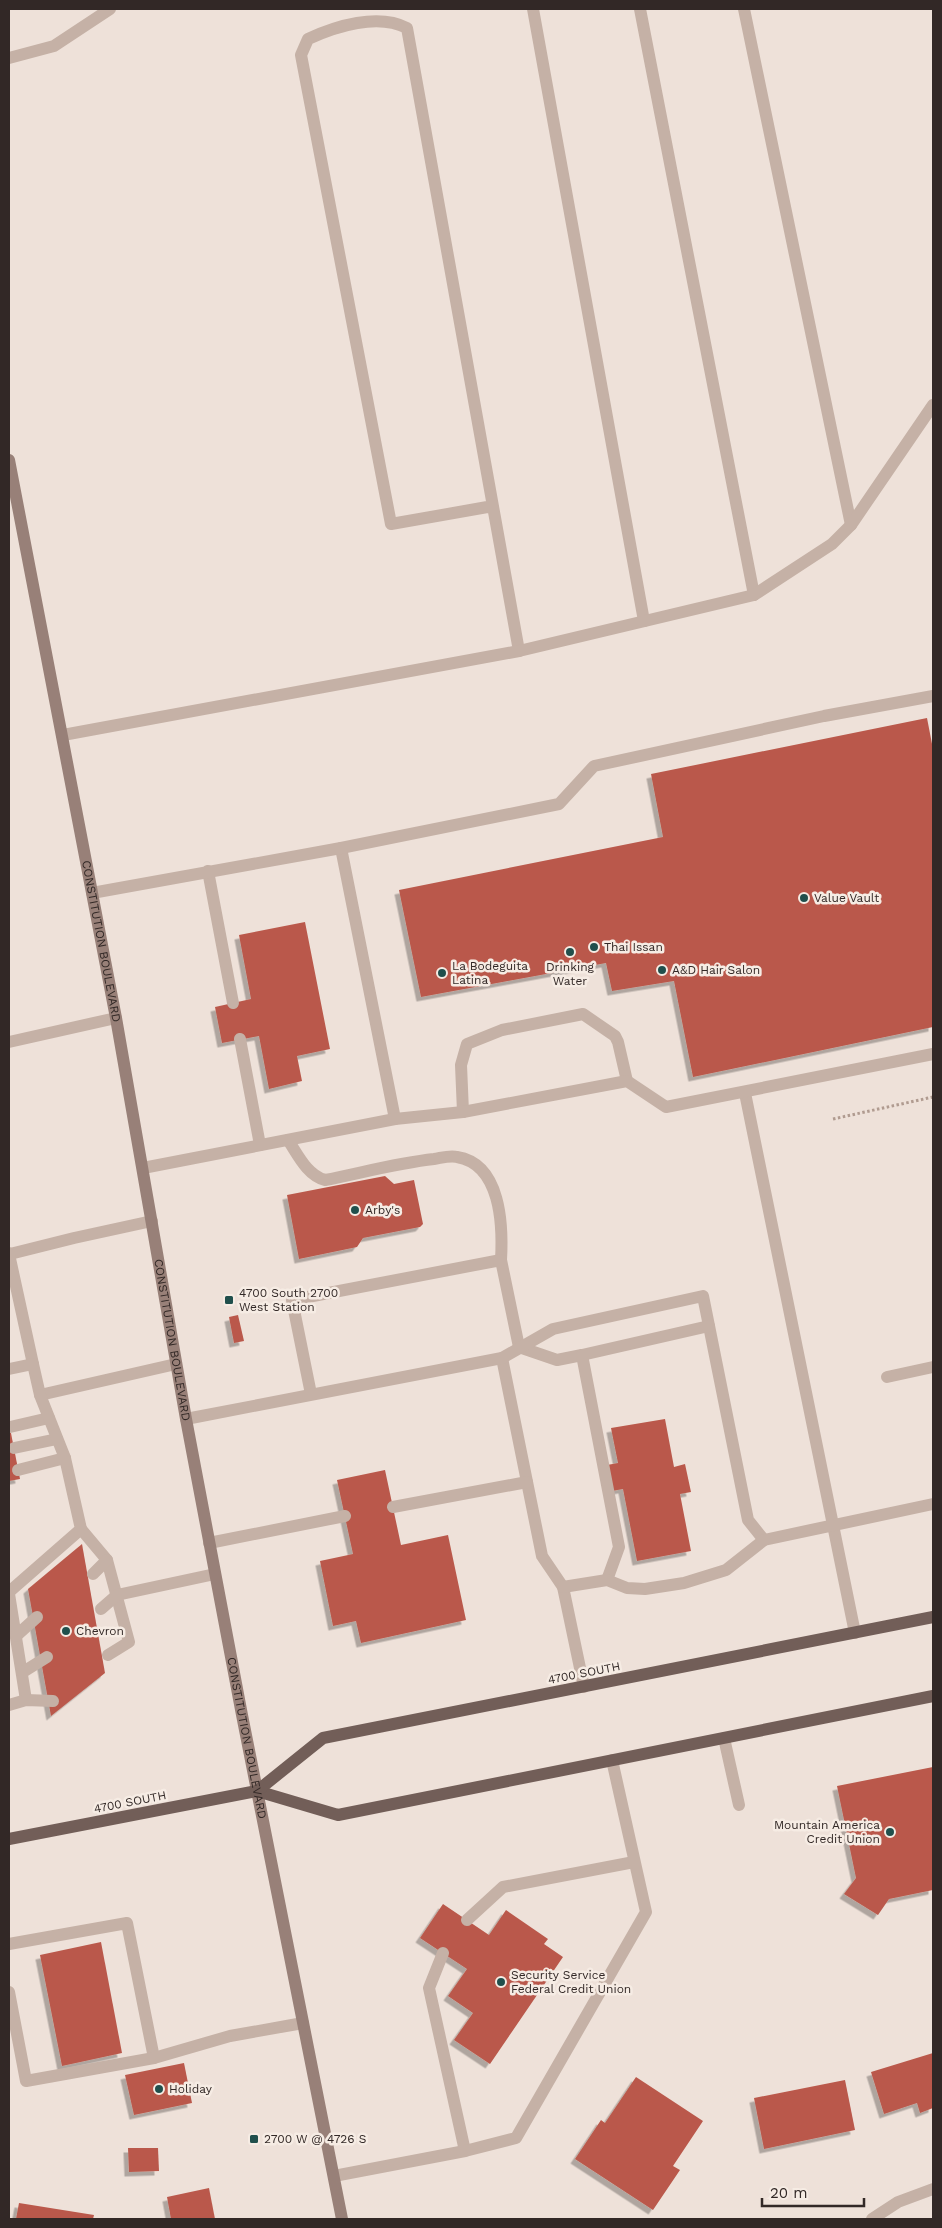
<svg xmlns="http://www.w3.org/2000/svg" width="942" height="2228" viewBox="0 0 942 2228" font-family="'Work Sans',sans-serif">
	<defs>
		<filter id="shadow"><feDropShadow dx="-4.5" dy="4.5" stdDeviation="0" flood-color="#0004"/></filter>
	</defs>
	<rect width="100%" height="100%" fill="#eee1d9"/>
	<g fill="#ba594b" filter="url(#shadow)">
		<path d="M927,718L933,749V1027L693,1077L674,981L612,991L606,963L421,997L399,890L663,837L651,774Z"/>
		<path d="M305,922L330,1049L297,1056L302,1081L269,1089L259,1036L222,1043L215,1007L251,999L239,935Z"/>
		<path d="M385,1176L394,1184L414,1180L423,1224L420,1227L363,1238L357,1247L299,1259L287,1195Z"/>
		<path d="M238,1315L244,1341L234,1343L229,1317Z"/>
		<path d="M665,1419L674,1467L685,1464L691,1492L680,1494L691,1551L637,1561L623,1489L612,1491L607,1465L618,1463L611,1428Z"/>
		<path d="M9,1423L20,1479L9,1481Z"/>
		<path d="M385,1470L401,1545L448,1535L466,1620L361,1643L356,1621L333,1626L320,1561L353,1554L337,1480Z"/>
		<path d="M82,1544L105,1673L51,1716L28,1589Z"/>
		<path d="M933,1767V1890L889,1899L878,1915L844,1894L856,1878L837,1786Z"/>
		<path d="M443,1904L489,1935L506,1910L548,1939L544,1944L563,1957L490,2064L454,2040L473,2013L448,1996L467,1969L420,1938Z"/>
		<path d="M101,1942L122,2053L62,2066L40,1955Z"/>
		<path d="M933,2053V2108L920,2113L917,2103L884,2114L871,2072Z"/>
		<path d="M184,2063L192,2103L134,2115L125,2075Z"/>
		<path d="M636,2077L703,2121L673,2166L680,2170L653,2210L575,2159L601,2120L605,2123Z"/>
		<path d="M845,2080L855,2130L764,2149L754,2098Z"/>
		<path d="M128,2148H158L159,2171L129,2172Z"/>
		<path d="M209,2188L215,2219H171L167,2197Z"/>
		<path d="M19,2203L94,2215L93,2219H16Z"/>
	</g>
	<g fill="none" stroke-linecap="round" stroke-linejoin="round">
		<path stroke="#b09b90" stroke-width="3" stroke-dasharray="2.5 2.5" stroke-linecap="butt" d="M833,1119L933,1097"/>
		<g stroke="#c5b1a6" stroke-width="12">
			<path d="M533,9L644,621"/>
			<path d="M640,9L754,595"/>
			<path d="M744,9L851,525"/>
			<path d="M9,58L54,46L110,9"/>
			<path d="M493,506L391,524L301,55L308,39C336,26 378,13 407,28L519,651"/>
			<path d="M63,735L519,651L754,595L832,544L851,525L933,405"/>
			<path d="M341,848L395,1119"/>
			<path d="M208,871L233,1003"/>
			<path d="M92,893L341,848L559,804L594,766L824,716L933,696"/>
			<path d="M240,1039L260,1145"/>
			<path d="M9,1042L116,1018"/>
			<path d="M745,1093L855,1633"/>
			<path d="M463,1112L461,1065L467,1044L502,1030L583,1014L615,1036L618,1042L627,1081"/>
			<path d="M288,1140C298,1155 307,1175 325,1180C361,1173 397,1163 434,1159C441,1158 450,1155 457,1157C501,1164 503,1225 501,1260"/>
			<path d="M143,1168L395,1119L463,1112L627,1081L666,1107L933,1054"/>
			<path d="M9,1253L10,1254L74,1238L152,1221"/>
			<path d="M9,1254L33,1364"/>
			<path d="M502,1358L542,1556L563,1587L584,1687"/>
			<path d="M9,1369L33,1364L40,1395L176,1364"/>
			<path d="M887,1377L933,1367"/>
			<path d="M311,1394L292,1300L501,1260L519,1347L557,1360L582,1355"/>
			<path d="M186,1419L502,1358L553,1329L703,1296L748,1520L764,1540"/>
			<path d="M10,1427L49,1418"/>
			<path d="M14,1448L57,1439"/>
			<path d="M18,1470L65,1458"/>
			<path d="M393,1507L527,1482"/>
			<path d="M81,1529L107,1560L129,1642L108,1655"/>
			<path d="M209,1543L345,1516"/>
			<path d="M93,1574L107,1560"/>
			<path d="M607,1580L619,1547L582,1355L709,1326"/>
			<path d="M563,1587L607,1580L627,1588L645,1589L684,1583L726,1570L764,1540L933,1504"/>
			<path d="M9,1592L81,1529L65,1458L40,1395"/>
			<path d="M9,1594L26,1700"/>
			<path d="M101,1609L117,1595L215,1574"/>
			<path d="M16,1636L37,1617"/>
			<path d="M23,1672L47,1657"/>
			<path d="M9,1705L26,1700L53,1701"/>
			<path d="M724,1738L739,1805"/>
			<path d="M467,1920L503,1887L634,1862"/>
			<path d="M9,1944L127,1923L154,2058"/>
			<path d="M443,1953L429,1988L465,2151"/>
			<path d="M9,1992L26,2081L154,2058L230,2036L303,2023"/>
			<path d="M334,2176L465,2151L516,2138L646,1912L612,1760"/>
		</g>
		<path stroke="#c5b1a6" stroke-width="12" d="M872,2219L898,2202L933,2189"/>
		<path stroke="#988078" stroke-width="12" id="s1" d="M9,460L116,1018L186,1419L242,1715L342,2219"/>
		<g stroke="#725e58" stroke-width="12">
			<path d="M257,1791L338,1815L933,1696"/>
			<path d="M9,1839L257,1791L323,1738L933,1617"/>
		</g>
	</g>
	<g fill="#204f4c" stroke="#f6ece4" stroke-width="2">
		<circle cx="804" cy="898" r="5"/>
		<circle cx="594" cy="947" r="5"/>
		<circle cx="570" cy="952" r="5"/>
		<circle cx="662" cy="970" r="5"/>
		<circle cx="442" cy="973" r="5"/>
		<circle cx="355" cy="1210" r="5"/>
		<rect x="224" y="1295" width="10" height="10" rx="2.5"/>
		<circle cx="66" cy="1631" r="5"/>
		<circle cx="890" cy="1832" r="5"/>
		<circle cx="501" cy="1982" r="5"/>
		<circle cx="159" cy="2089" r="5"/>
		<rect x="249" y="2134" width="10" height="10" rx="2.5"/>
	</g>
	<g text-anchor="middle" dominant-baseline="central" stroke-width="5" stroke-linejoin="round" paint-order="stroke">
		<g font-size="12" fill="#322826" stroke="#f6ece4" text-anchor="start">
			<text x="814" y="898">Value Vault</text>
			<text x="604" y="947">Thai Issan</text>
			<text x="452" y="966">La Bodeguita<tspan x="452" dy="14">Latina</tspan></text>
			<text x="570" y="967" text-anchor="middle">Drinking<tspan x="570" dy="14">Water</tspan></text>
			<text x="672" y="970">A&amp;D Hair Salon</text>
			<text x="365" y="1210">Arby's</text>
			<text x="239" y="1293">4700 South 2700<tspan x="239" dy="14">West Station</tspan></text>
			<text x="76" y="1631">Chevron</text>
			<text x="880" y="1825" text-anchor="end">Mountain America<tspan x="880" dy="14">Credit Union</tspan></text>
			<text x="511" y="1975">Security Service<tspan x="511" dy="14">Federal Credit Union</tspan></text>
			<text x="169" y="2089">Holiday</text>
			<text x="264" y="2139">2700 W @ 4726 S</text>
		</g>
		<g font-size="12" fill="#322826" stroke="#f6ece4">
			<text stroke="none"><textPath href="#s1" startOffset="490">CONSTITUTION BOULEVARD</textPath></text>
			<text stroke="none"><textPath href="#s1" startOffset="895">CONSTITUTION BOULEVARD</textPath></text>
			<text transform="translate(584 1673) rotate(-11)">4700 SOUTH</text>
			<text stroke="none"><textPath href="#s1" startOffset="1300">CONSTITUTION BOULEVARD</textPath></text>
			<text transform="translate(130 1802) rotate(-11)">4700 SOUTH</text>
		</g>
	</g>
	<rect width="942" height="2228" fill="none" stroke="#322826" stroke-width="20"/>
	<path d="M762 2198v8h102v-8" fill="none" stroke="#322826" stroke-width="2.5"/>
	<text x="770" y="2198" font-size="15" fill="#322826" stroke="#f6ece4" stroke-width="4" paint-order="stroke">20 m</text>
</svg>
